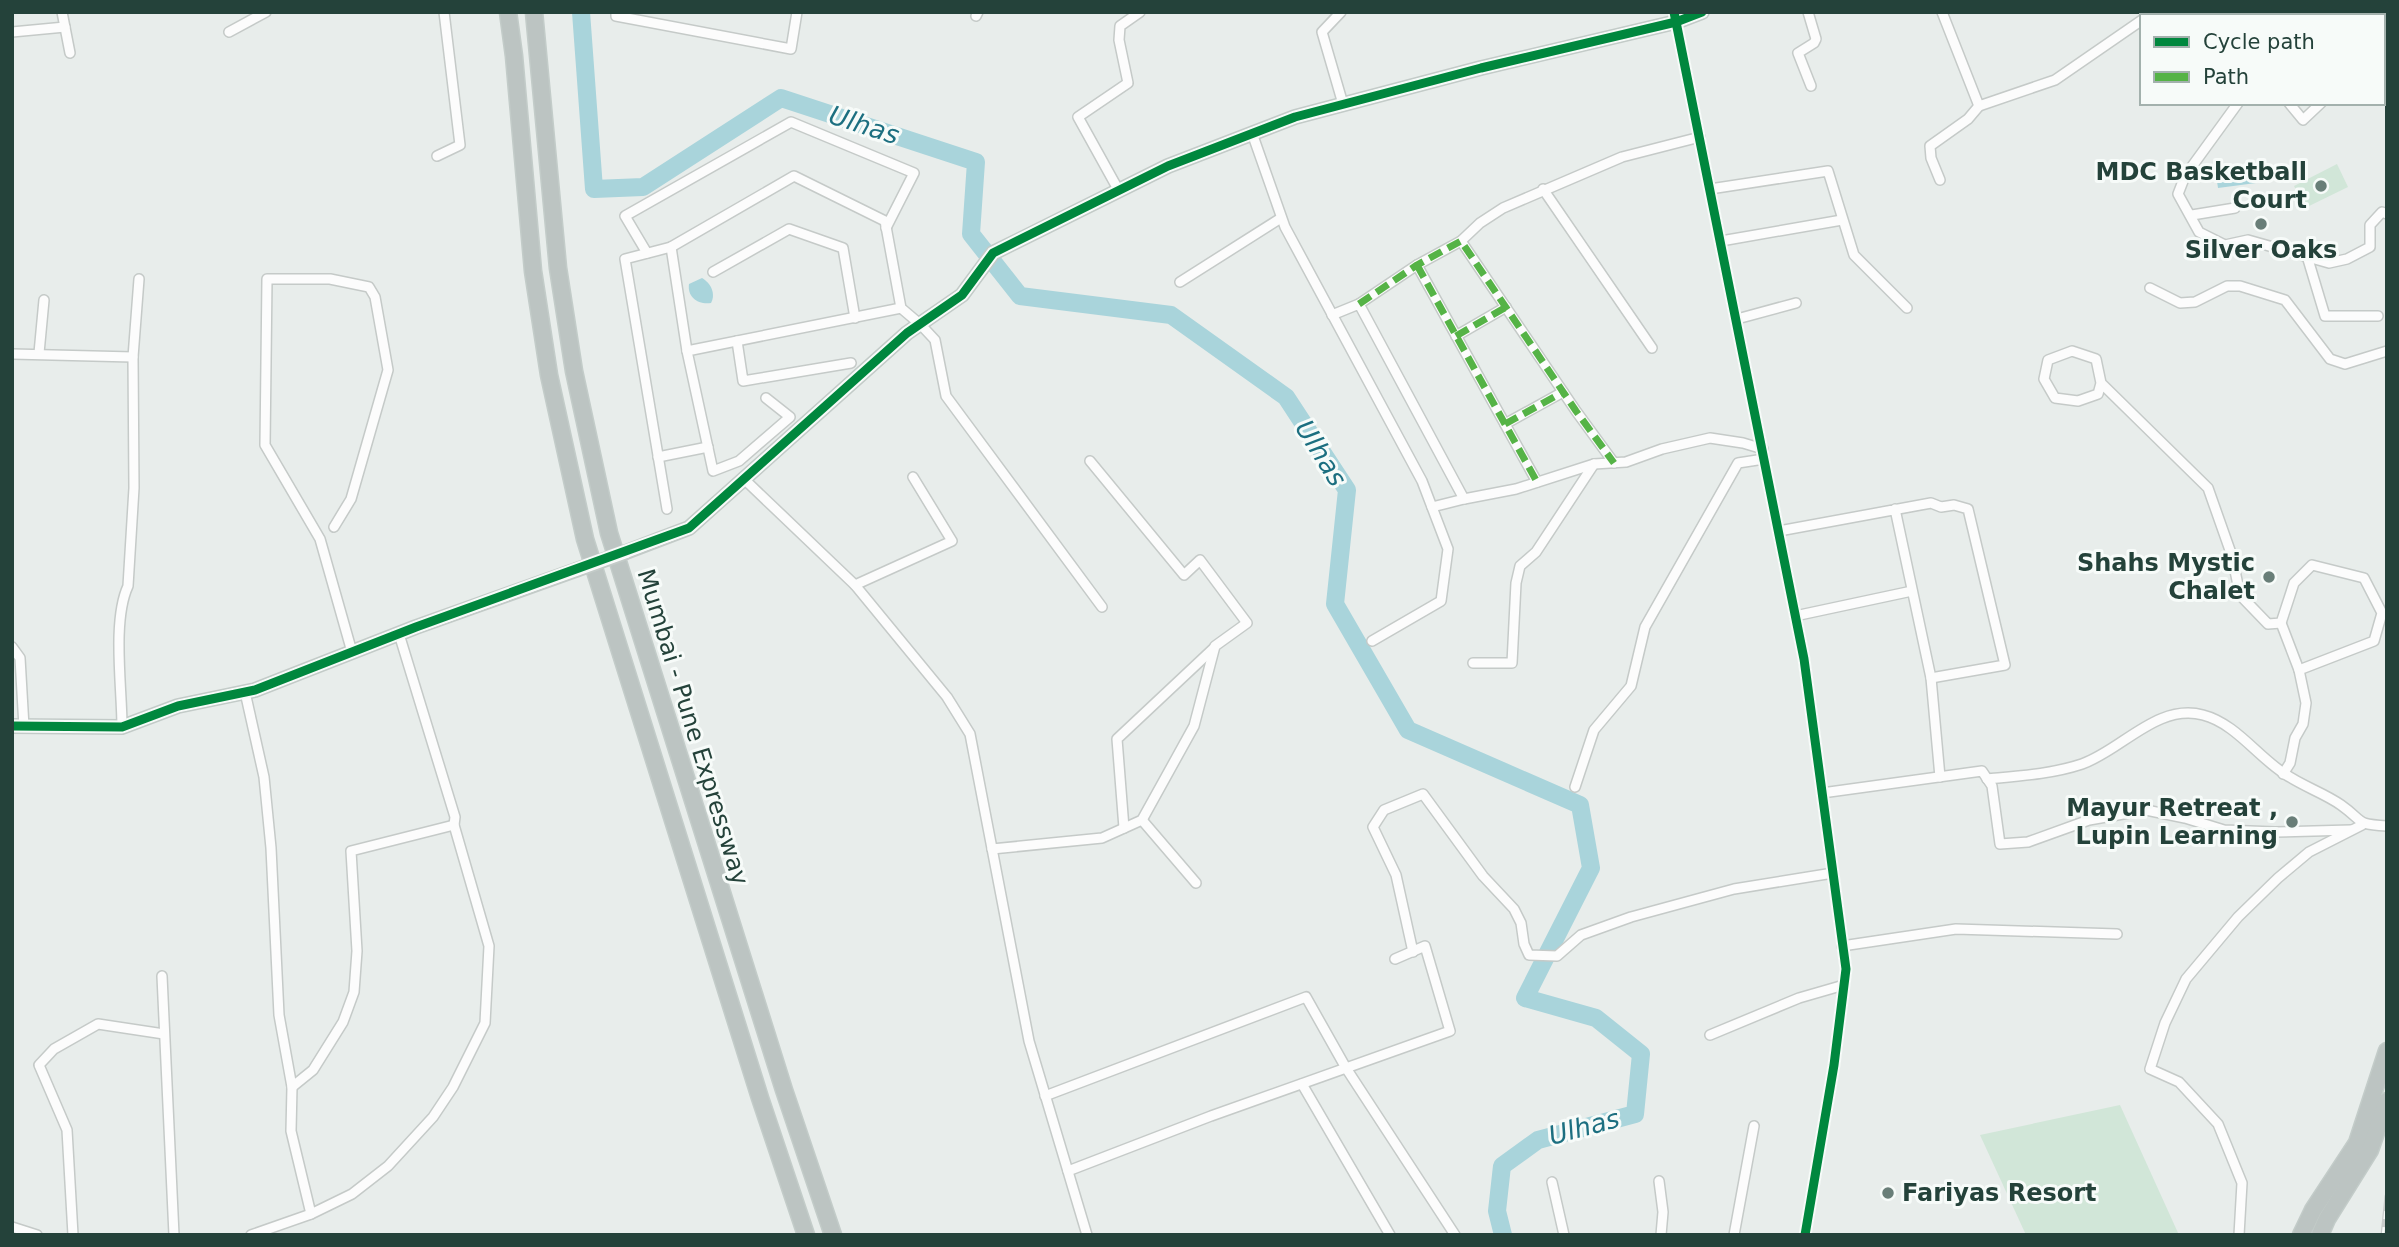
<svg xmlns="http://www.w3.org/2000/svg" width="2399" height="1247" viewBox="0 0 2399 1247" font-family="'DejaVu Sans',sans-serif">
	<rect width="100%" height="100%" fill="#e8edeb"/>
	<g fill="#d1e6d8">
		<path d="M2337,164L2348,187L2305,208L2294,186Z"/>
		<path d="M2120,1105L2179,1235H2026L1980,1135Z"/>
	</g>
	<g fill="#a9d4db">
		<path d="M2253,164L2256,183L2218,188L2215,168Z"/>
		<path d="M702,278C711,283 716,294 711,303C698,305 687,297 689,284Z"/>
	</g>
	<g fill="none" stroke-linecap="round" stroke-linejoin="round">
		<path stroke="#a9d4db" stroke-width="18" d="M581,12L594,189L643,187L781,98L976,162L971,234L1020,296L1171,315L1286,397L1347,490L1335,604L1408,730L1580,805L1591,868L1525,998L1596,1018L1641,1054L1635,1114L1538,1140L1502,1166L1497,1211L1503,1235"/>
		<defs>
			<g id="street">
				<path d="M62,12L70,53"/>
				<path d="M616,12V16L791,49L797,12"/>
				<path d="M1341,12L1322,32L1343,104"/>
				<path d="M1674,12L1804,659L1846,969L1834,1065L1805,1235"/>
				<path d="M1808,12L1816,39L1814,43L1798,53L1811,86"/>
				<path d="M1942,12L1979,106L2055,80L2142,20"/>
				<path d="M976,16L978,12"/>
				<path d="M12,32L65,27"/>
				<path d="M229,32L266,12"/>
				<path d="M2383,55L2387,56"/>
				<path d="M2238,103L2185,176L2178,194L2199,232L2225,245L2248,240L2329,263L2347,259L2370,247V225L2382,212L2387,214"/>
				<path d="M2289,103L2303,120L2321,103"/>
				<path d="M1252,133L1285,227L1422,481L1448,549L1441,601L1372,641"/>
				<path d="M437,156L460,145L444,12"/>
				<path d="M1940,180L1931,158L1930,146L1968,119L1979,106"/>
				<path d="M1543,189L1652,348"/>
				<path d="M1710,189L1828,171L1854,255L1907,308"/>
				<path d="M1119,191L1078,117L1128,83L1119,40L1120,26L1140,12"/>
				<path d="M2192,215L2235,208"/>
				<path d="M1461,241L1576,411L1614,463"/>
				<path d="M1721,241L1842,220"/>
				<path d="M671,247L687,351"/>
				<path d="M647,253L625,216L791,122L914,173L886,228"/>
				<path d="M2307,256L2325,316H2378"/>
				<path d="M1417,265L1537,482"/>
				<path d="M713,272L789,229L843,248L855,318"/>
				<path d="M1180,282L1281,218"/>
				<path d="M2150,288L2180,303L2195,302L2227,286H2240L2285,300L2330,359L2345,364L2387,351"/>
				<path d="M1359,304L1417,265L1461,241L1480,223L1503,208L1622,157L1700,137"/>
				<path d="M1332,315L1359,304L1464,499L1432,507"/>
				<path d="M1737,319L1796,303"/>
				<path d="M1456,336L1506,307"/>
				<path d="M737,341L743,381L851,363"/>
				<path d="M39,353L44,300"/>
				<path d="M12,354L133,357"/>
				<path d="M2101,383L2098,394L2078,401L2055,398L2044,379L2048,360L2072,351L2096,359L2101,383L2208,488L2232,556L2240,595L2268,624L2281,623L2294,583L2312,565L2364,578L2382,613L2374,641L2299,670L2306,703L2303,724L2295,738L2290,763L2283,774"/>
				<path d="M766,398L790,417L739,461L713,471L687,351L901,308"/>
				<path d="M1505,424L1563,392"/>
				<path d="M658,457L708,447"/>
				<path d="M744,479L855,585L947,697L970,734L1029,1041L1087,1235"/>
				<path d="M1464,499L1516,489L1594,464L1626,462L1662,449L1710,438L1743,443L1763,449"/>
				<path d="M667,509L625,259L671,247L794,176L885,221L901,308L921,325L935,340L946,396L1102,607"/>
				<path d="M334,527L351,499L388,370L375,297L369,287L330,279H267L265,445L320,539L352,652"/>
				<path d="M1779,531L1931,503L1941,507L1954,505L1968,509L2005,665L1931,678L1895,509"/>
				<path d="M855,585L952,541L913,477"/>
				<path d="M1795,616L1912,591"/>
				<path d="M2281,623L2299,670"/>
				<path d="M12,647L20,658L24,727"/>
				<path d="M1473,663H1512L1516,583L1520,566L1536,552L1594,464"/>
				<path d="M1931,678L1940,777"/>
				<path d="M245,692L264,777L271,848L279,1015L292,1087L291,1131L311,1214"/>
				<path d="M122,727C122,687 112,621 128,586L134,488L133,357L139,279"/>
				<path d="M1987,779C2019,776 2052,774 2082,764C2122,750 2157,703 2203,715C2235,723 2258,757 2285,774C2302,786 2324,793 2341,805C2365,822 2354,824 2387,826"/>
				<path d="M1575,787L1594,730L1631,686L1645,627L1738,463L1764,459"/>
				<path d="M1822,793L1982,771L1992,786L2000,844L2028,842L2089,820L2146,810L2185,818L2224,830L2275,832L2351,830"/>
				<path d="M1142,820L1196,883"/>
				<path d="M1124,828L1117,739L1214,648"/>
				<path d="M992,849L1102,838L1142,820L1194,726L1215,646L1247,623L1200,560L1184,575L1090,461"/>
				<path d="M1842,946L1956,929L2117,934"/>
				<path d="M1413,952L1396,875L1373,827L1384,810L1423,794L1483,876L1514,909L1521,923L1524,944L1529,955L1557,956L1581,935L1631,917L1734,889L1833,873"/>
				<path d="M162,976L174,1235"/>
				<path d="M1710,1035L1799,998L1844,985"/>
				<path d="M1302,1084L1390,1235"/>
				<path d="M292,1087L313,1070L343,1022L354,992L357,951L351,851L454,825"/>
				<path d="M1045,1096L1306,997L1346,1068L1455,1235"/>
				<path d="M1068,1171L1211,1116L1450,1031L1425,946L1395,959"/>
				<path d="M1659,1181L1663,1212L1661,1235"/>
				<path d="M1552,1182L1564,1235"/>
				<path d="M12,1227L37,1235"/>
				<path d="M73,1235L67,1130L39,1065L54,1049L98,1024L164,1034"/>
				<path d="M251,1235L311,1214L352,1194L388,1166L433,1117L453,1087L485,1023L489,946L454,825L455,817L399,634"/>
				<path d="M1734,1235L1754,1126"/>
				<path d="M2239,1235L2242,1183L2218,1124L2179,1082L2150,1069L2165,1023L2186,979L2238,917L2278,878L2309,852L2362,825"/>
			</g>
			<g id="secondary">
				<path d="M626,552L689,528L907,333L962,295L993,253L1168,166L1295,117L1481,68L1676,22L1702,12"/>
				<path d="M12,726L122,727L178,706L255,690L416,627L576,570"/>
			</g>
			<g id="highway">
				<path d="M508,12L514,56L533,271L549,375L585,539L760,1098L806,1235"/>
				<path d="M534,12L558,268L574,371L609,533L784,1090L833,1235"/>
				<path d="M2301,1235L2313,1210L2357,1143L2387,1051"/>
				<path d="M2320,1235L2327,1219L2370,1150L2387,1101"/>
			</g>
		</defs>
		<use href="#street" stroke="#c5cac8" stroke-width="12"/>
		<use href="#secondary" stroke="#c3cbc8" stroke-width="16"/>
		<use href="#highway" stroke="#c3ccc9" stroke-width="19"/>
		<use href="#street" stroke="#fcfcfc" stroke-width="9"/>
		<use href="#secondary" stroke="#fcfcfc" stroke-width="12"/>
		<use href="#highway" stroke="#bcc4c2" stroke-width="16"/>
		<defs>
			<path id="rail" d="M2383,1235L2387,1196"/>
		</defs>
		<use href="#rail" stroke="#c9cdcc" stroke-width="5"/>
		<use href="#rail" stroke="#f7fbf9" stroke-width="2.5" stroke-dasharray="8" stroke-linecap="butt"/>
		<defs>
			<path id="secondary-bridge" d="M576,570L626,552"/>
		</defs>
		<use href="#secondary-bridge" stroke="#c3cbc8" stroke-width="16" stroke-linecap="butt"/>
		<use href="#secondary-bridge" stroke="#fcfcfc" stroke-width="12"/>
		<g stroke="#55b346" stroke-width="7" stroke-dasharray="14 7" stroke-linecap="butt">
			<path d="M1417,265L1537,482"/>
			<path d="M1359,304L1417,265L1461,241L1576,411L1614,463"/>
			<path d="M1456,336L1506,307"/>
			<path d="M1505,424L1563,392"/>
		</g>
		<defs>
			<g id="cycleway">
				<path d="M1674,12L1804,659L1846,969L1834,1065L1805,1235"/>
				<path d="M12,726L122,727L178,706L255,690L416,627L689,528L907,333L962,295L993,253L1168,166L1295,117L1481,68L1676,22L1702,12"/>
			</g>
		</defs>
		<use href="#cycleway" stroke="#f7fbf9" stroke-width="13"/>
		<use href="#cycleway" stroke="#00873e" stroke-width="9"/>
	</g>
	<g fill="#697e78" stroke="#f7fbf9" stroke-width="2.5">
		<circle cx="2321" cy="186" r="7"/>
		<circle cx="2261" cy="224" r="7"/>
		<circle cx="2269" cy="577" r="7"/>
		<circle cx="2292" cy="822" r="7"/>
		<circle cx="1888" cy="1193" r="7"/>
	</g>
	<g text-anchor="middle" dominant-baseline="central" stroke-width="6" stroke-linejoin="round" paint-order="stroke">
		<g font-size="24" font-weight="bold" fill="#24423a" stroke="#f7fbf9" text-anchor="end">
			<text x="2307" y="172">MDC Basketball<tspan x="2307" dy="28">Court</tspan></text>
			<text x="2261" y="250" text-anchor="middle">Silver Oaks</text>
			<text x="2255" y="563">Shahs Mystic<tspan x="2255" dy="28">Chalet</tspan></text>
			<text x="2278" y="808">Mayur Retreat ,<tspan x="2278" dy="28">Lupin Learning</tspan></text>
			<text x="1902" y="1193" text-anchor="start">Fariyas Resort</text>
		</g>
		<g font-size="24" fill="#24423a" stroke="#f7fbf9">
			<text transform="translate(693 727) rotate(73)">Mumbai - Pune Expressway</text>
		</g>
		<g font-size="26" font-style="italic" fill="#1c6f80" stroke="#f7fbf9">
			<text transform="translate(864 125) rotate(18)">Ulhas</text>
			<text transform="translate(1321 453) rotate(58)">Ulhas</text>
			<text transform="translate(1584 1127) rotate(-15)">Ulhas</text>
		</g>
	</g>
	<rect width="2399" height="1247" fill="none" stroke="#24423a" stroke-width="28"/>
	<rect x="2140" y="14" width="245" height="91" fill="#f7fbf9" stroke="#a3b1ad" stroke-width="2"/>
	<rect x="2154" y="37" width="35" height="10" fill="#00873e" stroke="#a3b1ad" stroke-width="2"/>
	<text x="2203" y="49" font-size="21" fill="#24423a">Cycle path</text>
	<rect x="2154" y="72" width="35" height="10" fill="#55b346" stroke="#a3b1ad" stroke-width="2"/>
	<text x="2203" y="84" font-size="21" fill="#24423a">Path</text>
</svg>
